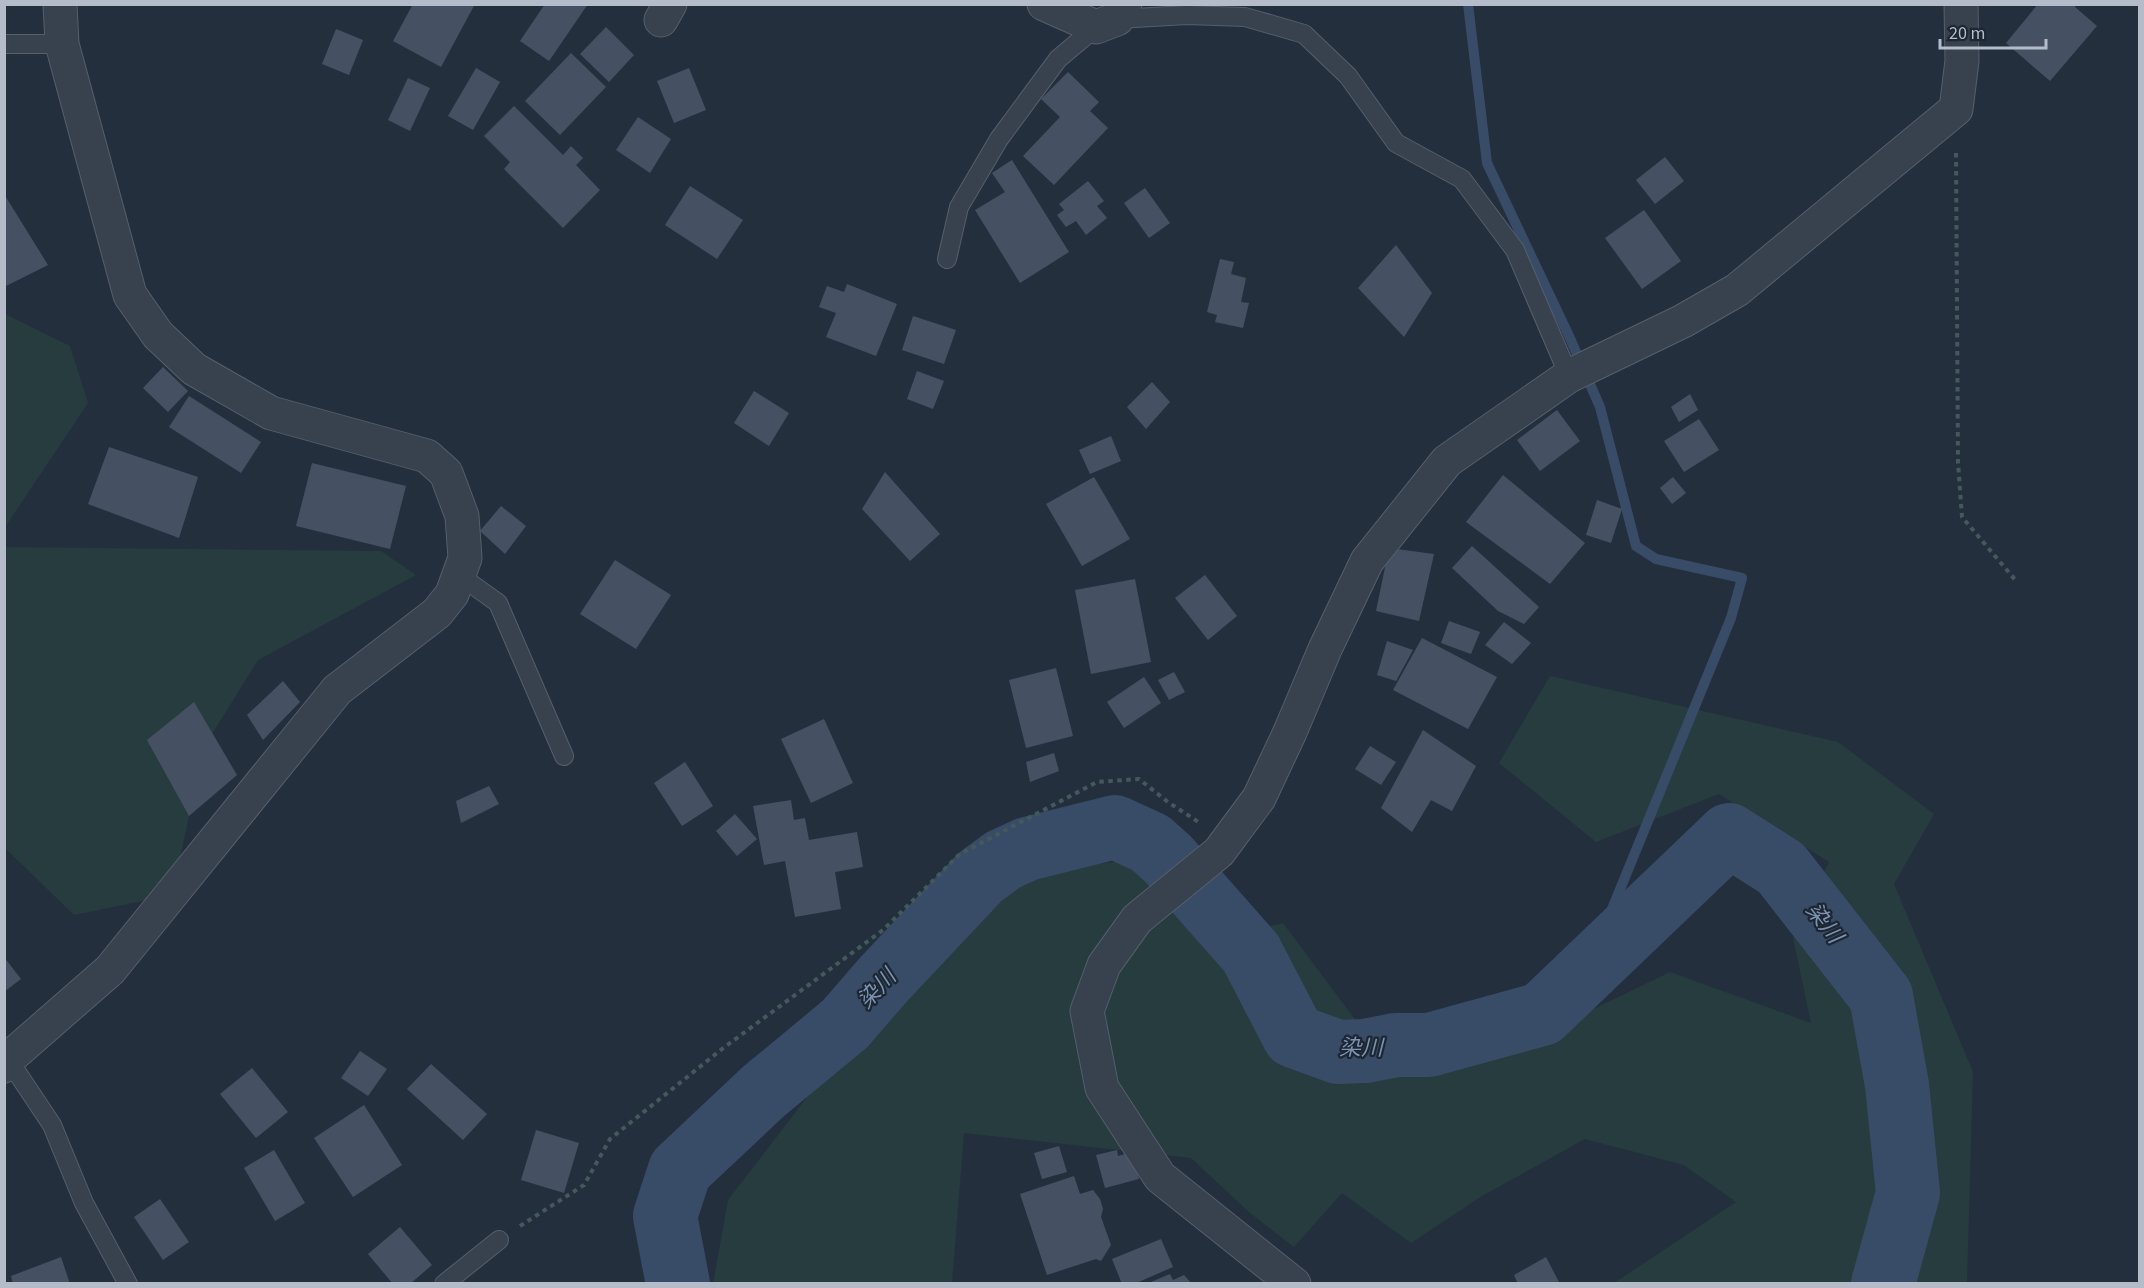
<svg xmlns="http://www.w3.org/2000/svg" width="2144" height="1288" viewBox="0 0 2144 1288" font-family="'Source Sans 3','Noto Sans JP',sans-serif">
	<rect width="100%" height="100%" fill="#242f3e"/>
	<g fill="#263c3f">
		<path d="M5,314L70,346L88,403L5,527Z"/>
		<path d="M4,547L381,551L416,575L258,660L204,747L172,895L74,915L5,848Z"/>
		<path d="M1550,676L1838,742L1934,814L1894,884L1973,1072L1967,1283H1614L1736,1202L1684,1165L1585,1139L1482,1196L1411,1243L1342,1193L1294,1247L1250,1213L1191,1158L964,1133L952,1283L713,1284L728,1200L828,1070L1009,887L1066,868L1130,860L1234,934L1283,923L1360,1026L1507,1051L1670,972L1811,1023L1793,938L1829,862L1719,794L1596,842L1499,763Z"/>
	</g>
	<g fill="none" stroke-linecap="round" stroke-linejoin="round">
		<path stroke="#394c67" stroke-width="10" d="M1468,4L1487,163L1569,336L1600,407L1636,546L1656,559L1742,578L1731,618L1612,909L1632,926"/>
		<path stroke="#394c67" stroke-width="64" d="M678,1284L665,1216L680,1170L764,1091L845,1024L884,979L980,877L1003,860L1027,849L1115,827L1150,843L1168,859L1251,953L1294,1036L1338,1052L1365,1051L1396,1045H1429L1542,1014L1729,835L1781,868L1881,996L1897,1085L1908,1193L1883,1284"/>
	</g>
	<g fill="#455162">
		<path d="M413,4H475L441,67L393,41Z"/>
		<path d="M545,4H588L549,61L520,41Z"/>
		<path d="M2038,4H2077L2075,7L2097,26L2050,81L2006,43Z"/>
		<path d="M606,27L634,55L609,82L580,54Z"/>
		<path d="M336,29L363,40L349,75L322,64Z"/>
		<path d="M571,53L606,87L560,135L525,101Z"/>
		<path d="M476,68L500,82L473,130L448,116Z"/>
		<path d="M689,68L706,110L674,123L657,81Z"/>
		<path d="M1068,72L1099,102L1090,111L1108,128L1054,185L1023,156L1060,117L1041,99Z"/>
		<path d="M408,78L430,88L410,131L388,120Z"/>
		<path d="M514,106L563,155L571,146L583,158L576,165L600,190L563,228L504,169L510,162L484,136Z"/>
		<path d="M638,117L671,139L650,173L616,150Z"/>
		<path d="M1665,157L1684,181L1655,204L1636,180Z"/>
		<path d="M1012,160L1069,252L1020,283L975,210L1005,192L992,173Z"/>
		<path d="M1088,181L1104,201L1097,206L1107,218L1086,235L1076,221L1066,227L1057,215L1064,210L1059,204Z"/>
		<path d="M690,186L743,220L717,259L665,225Z"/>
		<path d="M1145,188L1170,223L1149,238L1124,203Z"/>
		<path d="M4,194L48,265L4,287Z"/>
		<path d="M1644,210L1681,261L1642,289L1605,238Z"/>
		<path d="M1396,245L1432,293L1404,337L1358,288Z"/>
		<path d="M1220,259L1234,262L1231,274L1246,278L1241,302L1249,303L1243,328L1215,322L1217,315L1207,312Z"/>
		<path d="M847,284L897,304L876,356L826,337L836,313L819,307L827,286L844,292Z"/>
		<path d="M913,316L956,330L944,364L902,350Z"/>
		<path d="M163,367L188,391L168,412L143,388Z"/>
		<path d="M917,371L944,381L933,409L907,399Z"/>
		<path d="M1152,382L1170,402L1146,429L1127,407Z"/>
		<path d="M754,391L789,413L769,446L734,423Z"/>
		<path d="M1690,394L1698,410L1679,422L1671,407Z"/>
		<path d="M189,396L261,442L241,473L169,427Z"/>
		<path d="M1557,410L1580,441L1540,471L1517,440Z"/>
		<path d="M1699,419L1719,450L1684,472L1664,441Z"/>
		<path d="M1111,436L1121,461L1090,474L1079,450Z"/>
		<path d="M109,447L198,477L179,538L88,504Z"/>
		<path d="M312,463L406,486L390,549L296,526Z"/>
		<path d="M885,472L940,534L910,561L862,509Z"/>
		<path d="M1503,475L1585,543L1550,584L1466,522Z"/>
		<path d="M1094,477L1130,539L1082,566L1046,504Z"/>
		<path d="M1673,477L1686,493L1672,504L1660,488Z"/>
		<path d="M1597,500L1622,509L1611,543L1586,535Z"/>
		<path d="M501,506L526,526L505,554L480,531Z"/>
		<path d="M1472,546L1539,607L1524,624L1498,611L1452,568Z"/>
		<path d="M1389,548L1434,554L1419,621L1376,611Z"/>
		<path d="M615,560L671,595L636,649L580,614Z"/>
		<path d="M1205,575L1237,616L1208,640L1175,598Z"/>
		<path d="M1135,579L1151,662L1091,674L1075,590Z"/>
		<path d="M1449,621L1480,632L1471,654L1441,643Z"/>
		<path d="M1504,622L1531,643L1512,664L1485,645Z"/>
		<path d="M1422,638L1497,677L1468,729L1393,690Z"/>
		<path d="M1387,641L1413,650L1396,681L1377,675Z"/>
		<path d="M1056,668L1073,736L1026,748L1009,680Z"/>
		<path d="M1174,672L1185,692L1169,700L1158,680Z"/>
		<path d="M1144,677L1161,703L1124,728L1107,702Z"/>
		<path d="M283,681L300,702L263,740L247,715Z"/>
		<path d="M194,702L237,775L189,816L147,740Z"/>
		<path d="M824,719L853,783L811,803L781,739Z"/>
		<path d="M1423,730L1476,766L1452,811L1431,800L1412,832L1381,808Z"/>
		<path d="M1370,746L1396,762L1381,785L1355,769Z"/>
		<path d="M1054,753L1059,771L1030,782L1026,762Z"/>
		<path d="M685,762L713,806L682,826L654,783Z"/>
		<path d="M489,786L499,804L461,823L456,801Z"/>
		<path d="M791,800L794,820L805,818L809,840L857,832L863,867L835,872L841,909L795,917L785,861L764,865L753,806Z"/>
		<path d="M735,814L757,839L737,856L716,831Z"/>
		<path d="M4,957L21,979L4,992Z"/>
		<path d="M360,1051L387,1069L368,1096L341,1078Z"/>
		<path d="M431,1064L487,1114L463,1140L407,1089Z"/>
		<path d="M252,1068L288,1112L256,1138L220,1094Z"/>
		<path d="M364,1105L402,1165L353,1197L314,1138Z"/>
		<path d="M536,1130L579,1143L564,1193L521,1180Z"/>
		<path d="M1059,1146L1067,1172L1042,1179L1034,1153Z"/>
		<path d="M274,1150L305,1203L275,1221L244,1168Z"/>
		<path d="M1117,1150L1118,1156L1132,1152L1139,1179L1105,1188L1096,1155Z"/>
		<path d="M1074,1176L1080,1194L1093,1190L1100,1199L1103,1209L1101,1217L1111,1245L1101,1261L1096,1259L1047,1275L1020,1194Z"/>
		<path d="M160,1199L189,1242L163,1260L134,1217Z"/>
		<path d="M400,1227L432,1265L410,1284H393L368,1254Z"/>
		<path d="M1161,1239L1173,1267L1134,1284H1122L1112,1259Z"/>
		<path d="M61,1257L70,1284H13L11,1276Z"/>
		<path d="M1546,1257L1560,1284H1518L1514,1275Z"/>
		<path d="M1170,1274L1173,1280L1184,1275L1192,1284H1146Z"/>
	</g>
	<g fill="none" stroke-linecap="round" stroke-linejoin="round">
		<defs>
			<g id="lane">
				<path d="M1117,19L1187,15L1245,17L1304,34L1348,76L1396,143L1462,179L1515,250L1569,376"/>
				<path d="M4,44H62"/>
				<path d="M947,259L959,207L999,139L1058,59L1096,27"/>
				<path d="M459,575L498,603L564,756"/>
				<path d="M8,1059L52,1125L84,1203L128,1284"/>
				<path d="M444,1284L499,1240"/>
			</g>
			<g id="street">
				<path d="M1044,4L1096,27L1117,19L1125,4"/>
				<path d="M661,20L670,4"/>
				<path d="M4,1066L8,1059L110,970L337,690L437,613L452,594L465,558L462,516L446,473L427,456L271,413L194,369L158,335L130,295L62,44L60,4"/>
				<path d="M1294,1284L1160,1177L1102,1088L1087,1011L1104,965L1137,919L1219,852L1259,798L1290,732L1325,649L1367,561L1447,461L1569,376L1683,321L1737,290L1956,109L1962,61L1961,4"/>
			</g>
		</defs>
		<use href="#lane" stroke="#565f6c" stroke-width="20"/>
		<use href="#street" stroke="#565f6c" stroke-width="35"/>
		<g stroke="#44595c" stroke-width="4" stroke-dasharray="4.5 4.5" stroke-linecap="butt">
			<path d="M1956,153L1958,462L1962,517L2017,582"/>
			<path d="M520,1226L584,1185L610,1139L722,1049L883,930L960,854L1097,782L1139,779L1168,802L1200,823"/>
		</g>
		<use href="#lane" stroke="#38414e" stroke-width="18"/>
		<use href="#street" stroke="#38414e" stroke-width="33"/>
	</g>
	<g text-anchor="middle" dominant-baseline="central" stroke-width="4.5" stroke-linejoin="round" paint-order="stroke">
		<g font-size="22" font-style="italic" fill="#7c92b1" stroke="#1d2633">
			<text transform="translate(1824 923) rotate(52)">染川</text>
			<text transform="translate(877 989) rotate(-47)">染川</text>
			<text x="1361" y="1048">染川</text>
		</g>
	</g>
	<rect width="2144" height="1288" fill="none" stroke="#b4bcc9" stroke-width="12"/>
	<path d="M1940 39v9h106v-9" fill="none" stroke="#b4bcc9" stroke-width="3"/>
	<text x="1949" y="39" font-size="18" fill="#b4bcc9" stroke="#1d2633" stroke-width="4.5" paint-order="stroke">20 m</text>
</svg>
